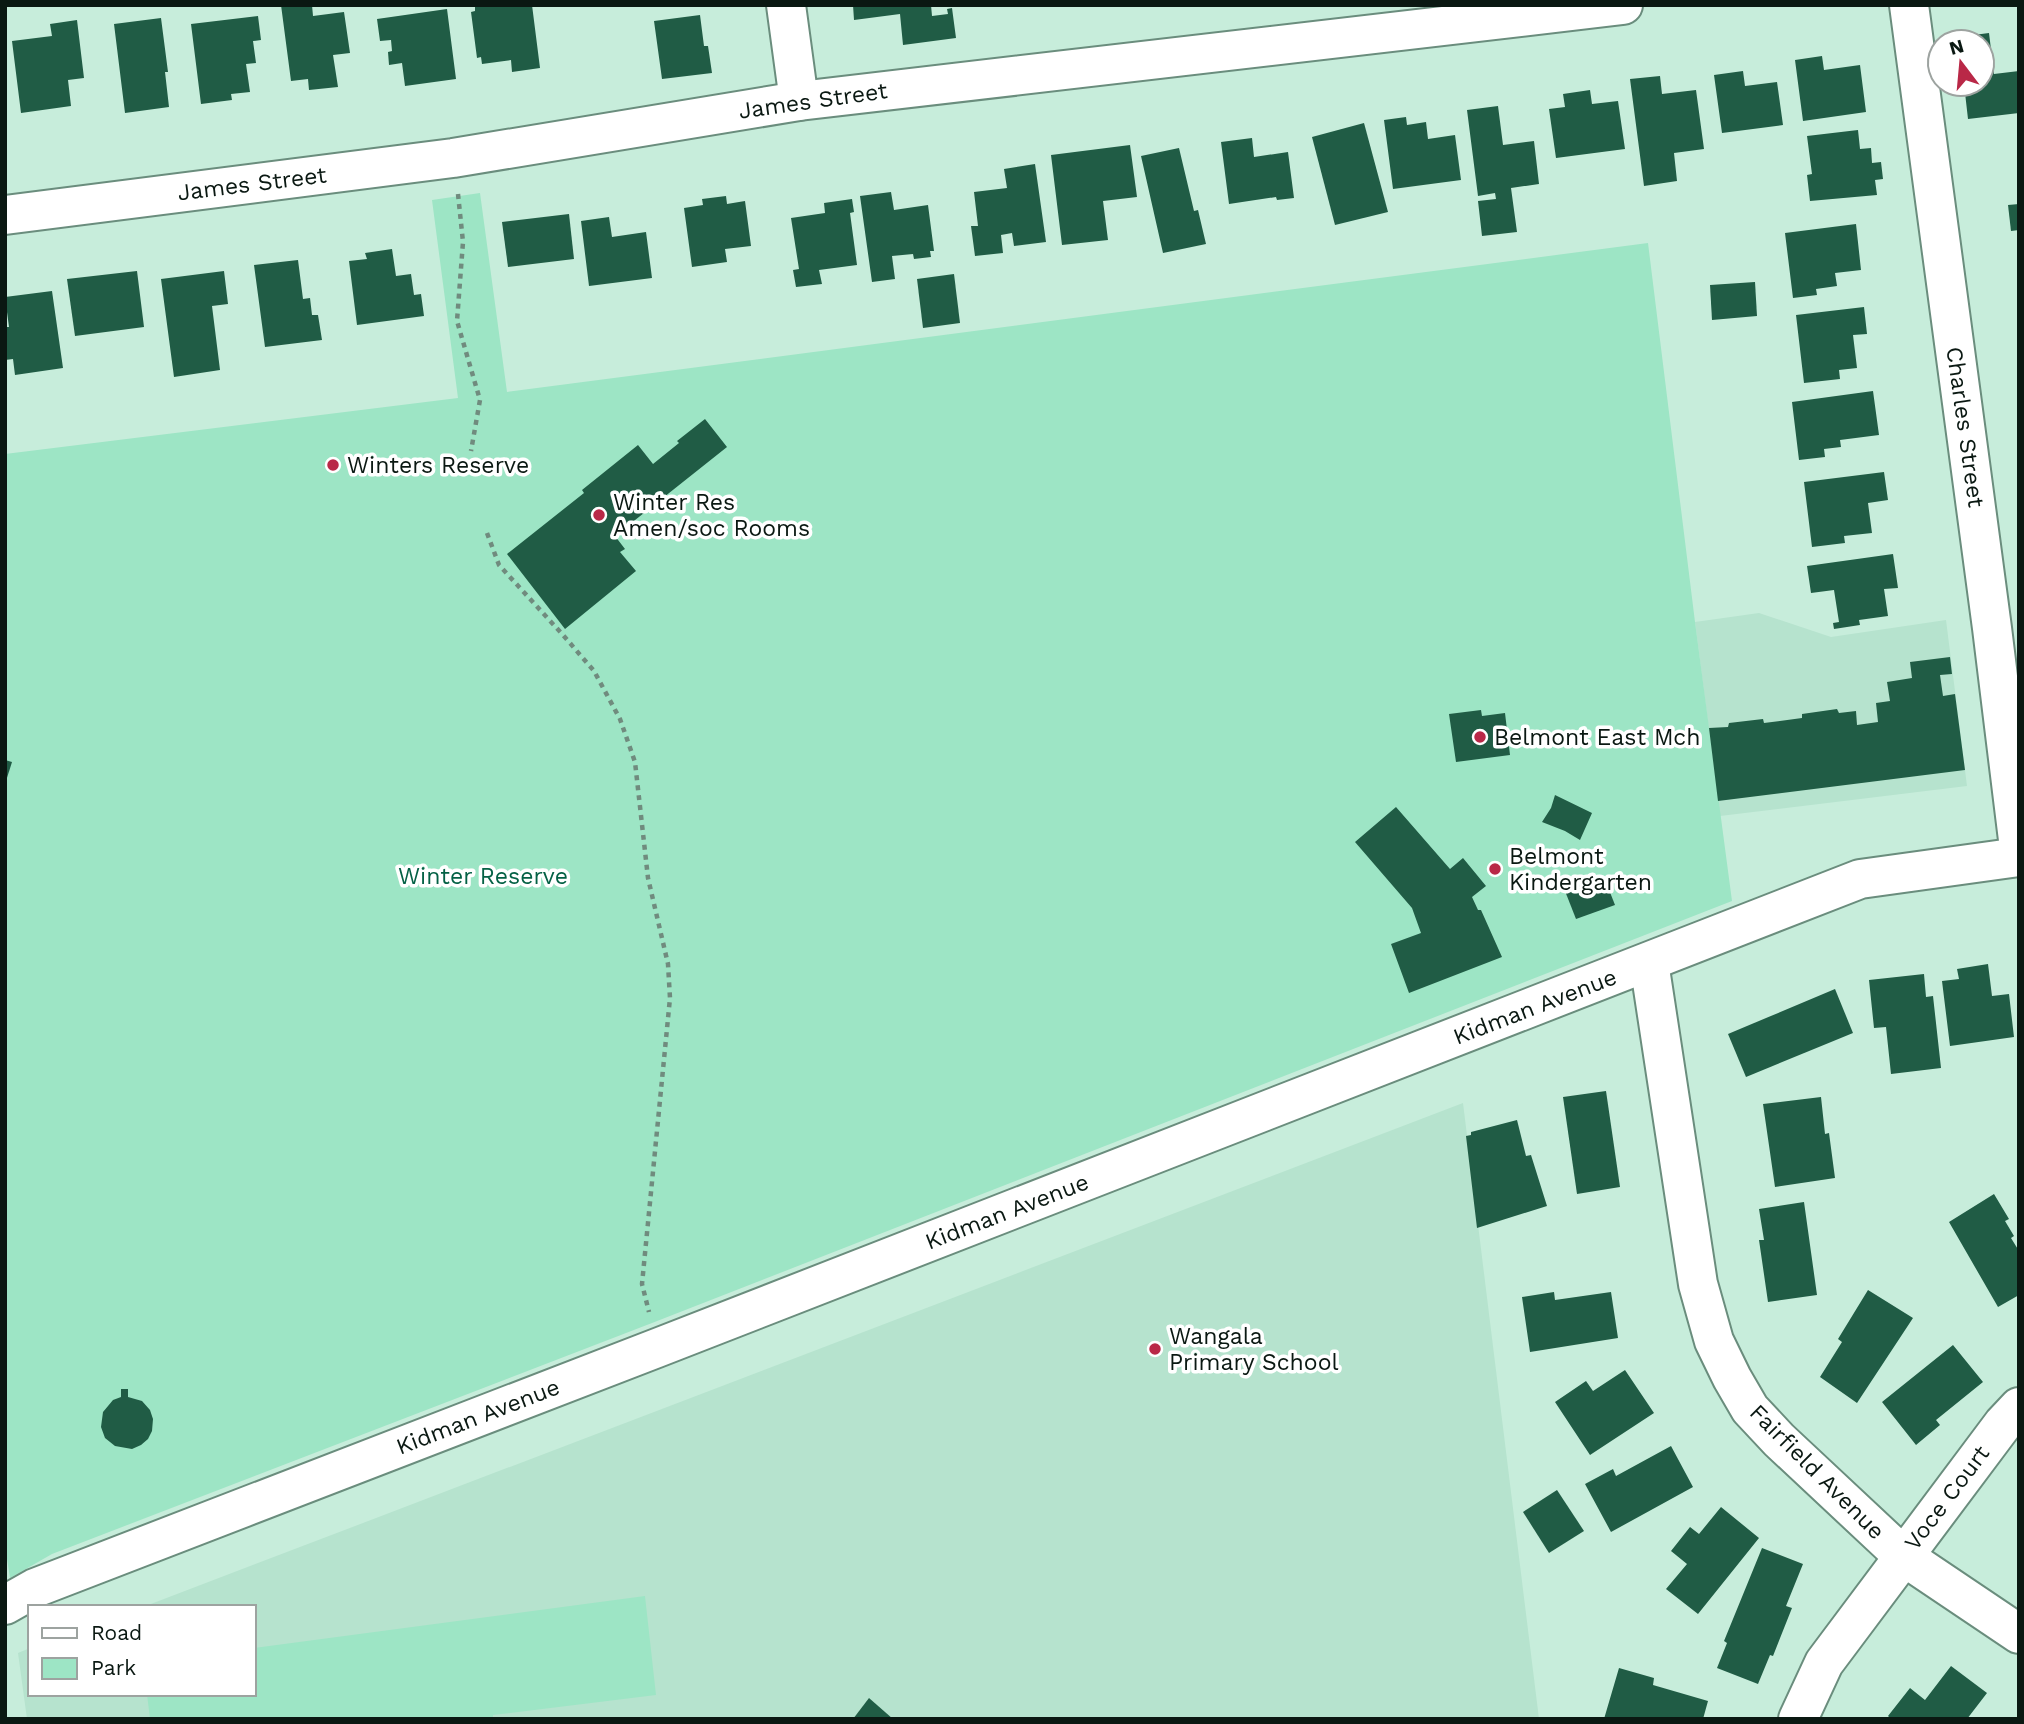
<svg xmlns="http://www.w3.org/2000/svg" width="2024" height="1724" viewBox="0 0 2024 1724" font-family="'Work Sans',sans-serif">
	<rect width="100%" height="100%" fill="#c7eddb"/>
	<g fill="#b6e3ce">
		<path d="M1759,613L1831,637L1946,620L1967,786L1720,816L1695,622Z"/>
		<path d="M1463,1103L1539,1719H27L18,1653L30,1648V1694H254V1607H143Z"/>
	</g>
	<g fill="#9de5c5">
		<path d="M480,193L507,392L1648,243L1695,622L1732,901L652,1323L52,1554L10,1578L5,1546V454L458,398L432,200Z"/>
		<path d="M645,1596L656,1695L493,1715V1719H150L147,1694H254V1648Z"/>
	</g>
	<g fill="#205c45">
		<path d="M281,5H312L313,16L344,12L350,53L333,55L338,87L309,90L308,79L291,81Z"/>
		<path d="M475,5H532L540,68L512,72L511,60L482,64L481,57L477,58L471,12L475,11Z"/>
		<path d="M853,5H931L932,16L948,14L947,9L952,8L956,38L903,45L900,14L854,20Z"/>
		<path d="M447,9L456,79L405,86L402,63L389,65L388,52L392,51L391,40L380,41L377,19Z"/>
		<path d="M700,15L704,46H708L712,73L662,79L654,21Z"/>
		<path d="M258,16L261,40L253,41L256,63L246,64L250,92L231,94L232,100L201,104L191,24Z"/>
		<path d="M161,18L168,72H165L169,107L125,113L114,24Z"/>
		<path d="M77,20L84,78L68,80L71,106L21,113L12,41L52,36L50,24Z"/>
		<path d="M1989,33L1994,74L2019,71V113L1968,119L1964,84H1982V42H1959L1958,37Z"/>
		<path d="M1822,56L1824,70L1860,65L1866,112L1803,121L1795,60Z"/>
		<path d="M1743,71L1745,86L1777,82L1783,125L1722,133L1714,75Z"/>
		<path d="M1660,76L1662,94L1696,90L1704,149L1674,153L1677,181L1644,186L1630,79Z"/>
		<path d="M1590,90L1592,104L1618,101L1625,149L1556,158L1549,109L1565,107L1563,94Z"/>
		<path d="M1498,106L1503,145L1534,141L1539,184L1511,188L1517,232L1482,236L1478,201L1496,199L1495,193L1478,196L1467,110Z"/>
		<path d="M1406,117L1407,125L1426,122L1428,139L1455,135L1461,180L1393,189L1384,120Z"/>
		<path d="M1364,123L1388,212L1335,225L1312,137Z"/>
		<path d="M1858,130L1860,149L1871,148L1872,163L1881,162L1883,179L1875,180L1877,195L1810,201L1807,175L1812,174L1807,136Z"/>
		<path d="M1252,138L1254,157L1288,152L1294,198L1277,200L1276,197L1229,204L1221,142Z"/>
		<path d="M1130,145L1137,197L1103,201L1108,240L1062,245L1051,155Z"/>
		<path d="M1179,148L1194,211L1198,210L1206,244L1163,253L1141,156Z"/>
		<path d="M1035,164L1046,242L1014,246L1012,233L1001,235L1003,253L975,256L971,226H978L974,192L1007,188L1004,169Z"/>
		<path d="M891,192L894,210L928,205L934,251H930L931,257L914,259L913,254L892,256L895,279L872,282L860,196Z"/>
		<path d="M726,196L727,204L745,201L751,246L725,249L727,262L692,267L684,208L703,205L702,199Z"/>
		<path d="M852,199L854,212L850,213L857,265L819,270L822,284L796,287L793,270L799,269L791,218L825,213L824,203Z"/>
		<path d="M2019,204V230L2011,231L2008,205Z"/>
		<path d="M569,214L574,259L508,267L502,222Z"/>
		<path d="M609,217L612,237L646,232L652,278L589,286L581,221Z"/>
		<path d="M1856,224L1861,270L1835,273L1837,286L1816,289L1817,295L1793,298L1785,233Z"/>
		<path d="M392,249L396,276L411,274L414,295L421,294L424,316L357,325L349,261L367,259L365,253Z"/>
		<path d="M298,260L303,299L310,298L312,315H318L322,340L265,347L254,265Z"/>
		<path d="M137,271L144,327L75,336L67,279Z"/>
		<path d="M224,271L228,304L212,306L220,370L174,377L161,279Z"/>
		<path d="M954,274L960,323L923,328L917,279Z"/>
		<path d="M1755,282L1757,316L1712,320L1710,285Z"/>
		<path d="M52,291L63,368L15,375L13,359L5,360V327H9L5,297Z"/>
		<path d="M1864,307L1867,334L1853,335L1857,368L1839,370L1840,379L1804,383L1796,315Z"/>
		<path d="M1873,391L1879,435L1840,440L1841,447L1824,449L1825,457L1799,460L1792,402Z"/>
		<path d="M705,419L727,447L615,536L625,549L620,552L636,571L565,629L507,554L584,493L582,490L638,445L653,464L679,443L677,441Z"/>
		<path d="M1884,472L1888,500L1868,503L1872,533L1844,536L1845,543L1812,547L1804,482Z"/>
		<path d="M1893,554L1898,588L1884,589L1888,616L1859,620L1860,625L1834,629L1833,623L1839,622L1834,590L1811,593L1807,566Z"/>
		<path d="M1950,657L1952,674L1940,675L1943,696L1955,694L1965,770L1718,801L1709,728L1728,727L1729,723L1763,719L1764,723L1802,718V714L1837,709L1839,713L1856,711L1857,725L1878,722L1876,703L1890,701L1887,682L1912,678L1910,662Z"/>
		<path d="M1481,710L1482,716L1505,713L1510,755L1456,762L1449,714Z"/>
		<path d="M5,760L12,762L6,781H5Z"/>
		<path d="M1555,795L1592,813L1580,840L1565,831L1542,822L1551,808Z"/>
		<path d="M1396,807L1450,869L1463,858L1486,886L1472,897L1478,910H1481L1502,957L1409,993L1391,944L1421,933L1412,908L1355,842Z"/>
		<path d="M1604,877L1615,905L1576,919L1565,891Z"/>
		<path d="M1988,964L1992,996L2009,994L2014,1037L1950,1046L1942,981L1959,979L1957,969Z"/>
		<path d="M1924,974L1926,997L1933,996L1941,1068L1891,1074L1886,1027L1874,1028L1869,980Z"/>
		<path d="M1835,989L1853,1033L1746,1077L1728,1034Z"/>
		<path d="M1606,1091L1620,1187L1577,1194L1563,1097Z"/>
		<path d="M1821,1097L1825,1134L1829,1133L1835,1178L1775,1187L1763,1104Z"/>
		<path d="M1517,1120L1526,1156L1531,1155L1547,1206L1477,1228L1466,1136L1471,1135V1132Z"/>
		<path d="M1994,1194L2009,1219L2005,1221L2014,1236L2011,1238L2019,1251V1295L1998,1307L1949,1222Z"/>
		<path d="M1804,1202L1817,1295L1768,1302L1759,1240H1764L1759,1209Z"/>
		<path d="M1868,1290L1913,1318L1857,1403L1820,1377L1842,1342L1838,1339Z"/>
		<path d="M1554,1292L1555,1300L1611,1292L1618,1338L1530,1352L1522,1297Z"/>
		<path d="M1953,1345L1983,1382L1936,1420L1940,1425L1916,1445L1882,1402Z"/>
		<path d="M1625,1370L1654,1413L1590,1455L1555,1402L1586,1381L1593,1391Z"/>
		<path d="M121,1389H128V1397L142,1401L150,1410L153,1419L152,1431L148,1439L141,1445L132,1449L115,1446L105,1438L101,1427L103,1412L113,1400L121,1397Z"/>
		<path d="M1671,1446L1693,1487L1611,1532L1585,1484L1613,1469L1616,1476Z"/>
		<path d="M1557,1490L1584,1531L1549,1553L1523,1512Z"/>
		<path d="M1721,1507L1759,1538L1698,1614L1666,1589L1687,1564L1671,1551L1690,1527L1699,1534Z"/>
		<path d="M1762,1548L1803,1564L1786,1606L1792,1608L1773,1656L1770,1655L1758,1684L1717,1668L1727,1643L1724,1641Z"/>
		<path d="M1951,1666L1987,1693L1967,1719H1891L1888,1716L1910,1688L1925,1700Z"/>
		<path d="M1619,1668L1654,1678L1653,1685L1708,1701L1703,1719H1604Z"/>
		<path d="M869,1698L893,1719H853Z"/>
	</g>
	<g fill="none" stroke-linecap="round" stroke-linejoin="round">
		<defs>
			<g id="minor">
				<path d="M786,5L799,101"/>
				<path d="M1909,5L1992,628L2019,848"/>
				<path d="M5,215L453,158L799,101L1623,5"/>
				<path d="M1649,962L1698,1284L1714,1341L1732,1378L1750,1409L1779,1440L1903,1556L2019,1634"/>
				<path d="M5,1605L35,1588L657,1348L1860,879L2019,857"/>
				<path d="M1798,1719L1824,1663L2003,1424L2019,1407"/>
			</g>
		</defs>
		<use href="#minor" stroke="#6a8d7d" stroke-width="42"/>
		<g stroke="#708b7e" stroke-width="4.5" stroke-dasharray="5 5" stroke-linecap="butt">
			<path d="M458,194L463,242L457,321L480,400L471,451"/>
			<path d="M487,533L499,565L563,635L594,671L620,719L635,762L648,878L668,964L670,998L642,1284L649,1312"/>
		</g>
		<use href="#minor" stroke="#fff" stroke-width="38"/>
	</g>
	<g fill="#b92847" stroke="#fff" stroke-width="2.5">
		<circle cx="333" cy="465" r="7"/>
		<circle cx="599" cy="515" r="7"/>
		<circle cx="1480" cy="737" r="7"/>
		<circle cx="1495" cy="869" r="7"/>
		<circle cx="1155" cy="1349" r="7"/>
	</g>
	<g text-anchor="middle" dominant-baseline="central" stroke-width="7" stroke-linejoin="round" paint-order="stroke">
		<g font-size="23" fill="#0a1812" stroke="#fff">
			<text transform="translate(813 101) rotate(-8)">James Street</text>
			<text transform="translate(252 184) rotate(-7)">James Street</text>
			<text transform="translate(1965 427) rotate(82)">Charles Street</text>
			<text transform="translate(1535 1007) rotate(-21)">Kidman Avenue</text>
			<text transform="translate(1007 1212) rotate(-21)">Kidman Avenue</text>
			<text transform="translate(478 1417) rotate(-21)">Kidman Avenue</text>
			<text transform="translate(1817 1472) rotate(45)">Fairfield Avenue</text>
			<text transform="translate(1947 1498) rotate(-53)">Voce Court</text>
		</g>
		<g font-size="23" fill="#0a1812" stroke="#fff" text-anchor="start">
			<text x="347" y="465">Winters Reserve</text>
			<text x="613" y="502">Winter Res<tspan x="613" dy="26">Amen/soc Rooms</tspan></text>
			<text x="1494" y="737">Belmont East Mch</text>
			<text x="1509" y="856">Belmont<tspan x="1509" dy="26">Kindergarten</tspan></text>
			<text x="1169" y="1336">Wangala<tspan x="1169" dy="26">Primary School</tspan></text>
		</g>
		<g font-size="23" fill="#046145" stroke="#fff">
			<text x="483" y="876">Winter Reserve</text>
		</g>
	</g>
	<rect width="2024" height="1724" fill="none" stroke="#0a1812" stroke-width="14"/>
	<rect x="28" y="1605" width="228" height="91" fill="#ffffff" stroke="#9da3a0" stroke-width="2"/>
	<rect x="42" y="1628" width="35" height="10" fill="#ffffff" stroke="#9da3a0" stroke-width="2"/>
	<text x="91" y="1640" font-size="21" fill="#0a1812">Road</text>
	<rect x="42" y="1658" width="35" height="21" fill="#9de5c5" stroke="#9da3a0" stroke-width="2"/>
	<text x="91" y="1675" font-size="21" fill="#0a1812">Park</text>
	<g transform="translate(1961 63) rotate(344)"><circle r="33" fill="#ffffff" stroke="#9da3a0" stroke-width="2"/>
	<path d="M0-5L12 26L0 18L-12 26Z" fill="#b92847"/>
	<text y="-10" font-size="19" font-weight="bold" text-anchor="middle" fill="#0a1812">N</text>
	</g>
</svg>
